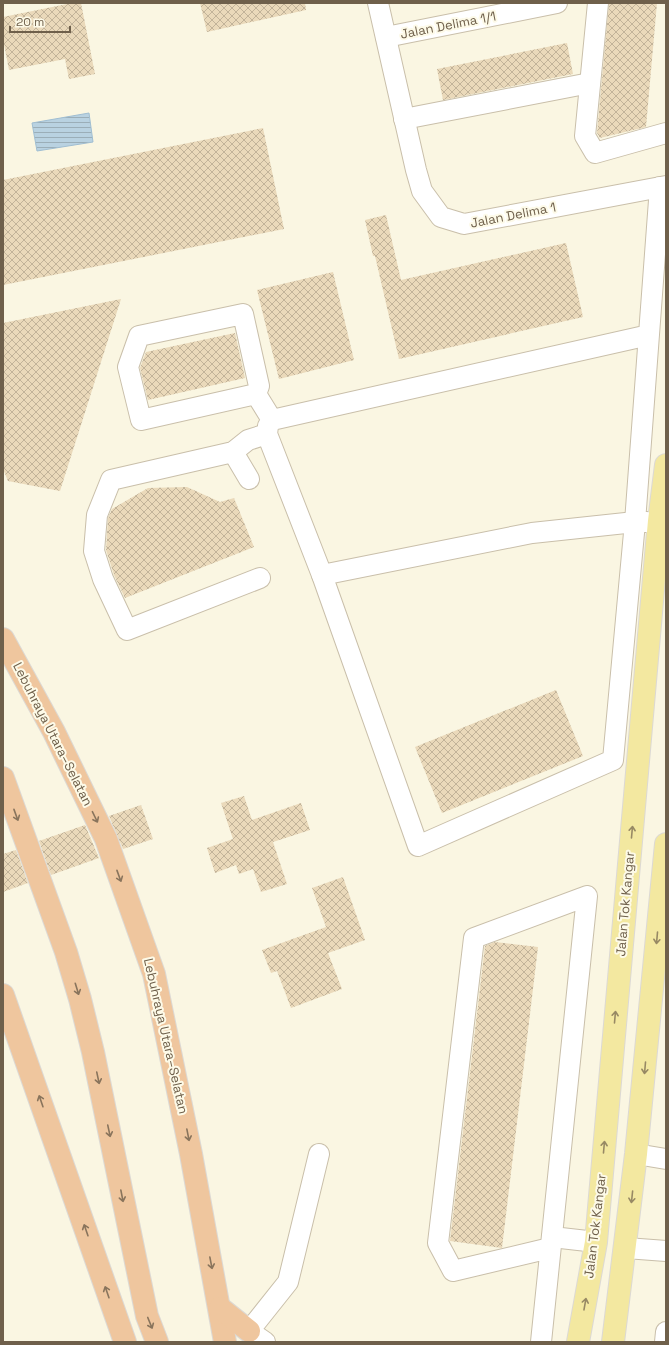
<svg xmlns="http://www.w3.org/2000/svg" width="669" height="1345" viewBox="0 0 669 1345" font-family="'Space Grotesk',sans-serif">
	<defs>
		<pattern id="water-rules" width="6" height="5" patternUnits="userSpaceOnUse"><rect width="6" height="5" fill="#b9d2e1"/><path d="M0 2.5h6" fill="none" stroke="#9baeb8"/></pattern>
		<pattern id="building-cross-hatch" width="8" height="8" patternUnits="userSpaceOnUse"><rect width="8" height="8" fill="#ead9ba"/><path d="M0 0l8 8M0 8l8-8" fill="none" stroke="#c2b399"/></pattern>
	</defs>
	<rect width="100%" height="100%" fill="#faf6e2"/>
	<path fill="url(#water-rules)" stroke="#a0bed2" d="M89,113L93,142L37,151L32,123Z"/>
	<g fill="url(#building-cross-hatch)">
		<path d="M72,3H81L95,74L69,79L65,59L9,70L3,39V17Z"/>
		<path d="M200,3H305L306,10L207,32Z"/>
		<path d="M609,3H657L646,127L600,138L597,133Z"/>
		<path d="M567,43L573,74L443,100L437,69Z"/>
		<path d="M263,128L284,229L3,285V180Z"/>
		<path d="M386,215L401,280L566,243L583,317L399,359L375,256H373L365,220Z"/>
		<path d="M333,272L354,360L279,379L257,290Z"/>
		<path d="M121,299L60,491L8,481L3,469V323Z"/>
		<path d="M235,333L245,378L148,400L140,368L146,352Z"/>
		<path d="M187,487L220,502L234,498L254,547L125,598L114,575L106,550L108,518L112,509L148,488Z"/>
		<path d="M556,690L583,756L442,813L415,747Z"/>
		<path d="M244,796L252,820L301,803L310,830L273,842L287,884L261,892L253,869L239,874L236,865L215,873L207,848L233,839L221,803Z"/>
		<path d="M141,805L153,839L123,849L109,816Z"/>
		<path d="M85,825L99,858L51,875L39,841Z"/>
		<path d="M16,850L28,883L3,892V854Z"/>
		<path d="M343,877L365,940L328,953L342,989L291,1008L277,971L271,973L262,950L326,927L312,888Z"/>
		<path d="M495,942L538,947L502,1248L450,1241L485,946Z"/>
	</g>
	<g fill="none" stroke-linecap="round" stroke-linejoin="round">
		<defs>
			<g id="minor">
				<path d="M378,3L416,170L422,191L441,217L464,224L666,186"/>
				<path d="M598,3L585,136L595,153L666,133"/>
				<path d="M386,37L557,3"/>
				<path d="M404,119L590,83"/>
				<path d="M649,335L272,420L268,426L267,434L322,575L418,846L613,760L635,522L660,187"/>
				<path d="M256,394L259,386L243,314L139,336L128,367L141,420L256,394L272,420"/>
				<path d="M233,452L249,479"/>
				<path d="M322,575L532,533L635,522H647"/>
				<path d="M260,578L127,630L103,579L94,551L97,515L111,480L233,452L248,440L267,434"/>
				<path d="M636,1154L666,1159"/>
				<path d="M552,1237L596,1242"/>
				<path d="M626,1248L666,1251"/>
				<path d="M265,1342L249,1331L288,1282L319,1154"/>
				<path d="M541,1342L587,896L474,938L438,1243L453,1271L550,1248"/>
				<path d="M665,1342L666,1332"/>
			</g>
			<g id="major">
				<path d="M578,1342L596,1242L659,521L666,465"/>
				<path d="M613,1342L636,1154L666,844"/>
			</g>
			<g id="highway">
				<path d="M3,639L54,732L106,839L154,974L191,1154L225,1342"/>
				<path d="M3,778L66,952L80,999L93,1052L147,1316L157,1342"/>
				<path d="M3,995L125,1342"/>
				<path d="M220,1308L249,1331"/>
			</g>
		</defs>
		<use href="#minor" stroke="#c9bfaa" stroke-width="22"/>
		<use href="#major" stroke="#dcd9d4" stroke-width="24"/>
		<use href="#highway" stroke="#dcd9d4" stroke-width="24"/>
		<use href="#minor" stroke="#fff" stroke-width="20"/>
		<use href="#major" stroke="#f3e8a0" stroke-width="22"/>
		<use href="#highway" stroke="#efc69e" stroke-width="22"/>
	</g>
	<defs><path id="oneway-shaft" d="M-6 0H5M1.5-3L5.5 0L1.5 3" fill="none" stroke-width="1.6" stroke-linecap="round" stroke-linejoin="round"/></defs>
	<g stroke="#89745c">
		<use href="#oneway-shaft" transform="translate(16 815) rotate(70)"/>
		<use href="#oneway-shaft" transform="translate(95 817) rotate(64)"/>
		<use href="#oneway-shaft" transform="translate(119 876) rotate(70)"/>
		<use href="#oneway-shaft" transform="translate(77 989) rotate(73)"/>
		<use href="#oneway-shaft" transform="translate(98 1078) rotate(78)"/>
		<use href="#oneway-shaft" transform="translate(41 1101) rotate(-109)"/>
		<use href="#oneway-shaft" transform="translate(109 1131) rotate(78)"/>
		<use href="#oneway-shaft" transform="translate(188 1135) rotate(79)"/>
		<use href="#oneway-shaft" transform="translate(122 1196) rotate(79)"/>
		<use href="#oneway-shaft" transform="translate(86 1230) rotate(-109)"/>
		<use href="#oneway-shaft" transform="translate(211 1263) rotate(79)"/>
		<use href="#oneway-shaft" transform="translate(107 1292) rotate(-109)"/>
		<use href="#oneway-shaft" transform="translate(150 1323) rotate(68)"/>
	</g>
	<g stroke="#978964">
		<use href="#oneway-shaft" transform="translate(632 832) rotate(-85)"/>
		<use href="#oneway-shaft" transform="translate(657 938) rotate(95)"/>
		<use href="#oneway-shaft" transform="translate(615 1017) rotate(-85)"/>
		<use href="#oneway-shaft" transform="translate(645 1068) rotate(95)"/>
		<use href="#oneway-shaft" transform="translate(604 1147) rotate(-85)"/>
		<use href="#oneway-shaft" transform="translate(632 1197) rotate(96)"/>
		<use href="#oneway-shaft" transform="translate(585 1304) rotate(-80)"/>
	</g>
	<g text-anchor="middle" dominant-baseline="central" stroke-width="4" stroke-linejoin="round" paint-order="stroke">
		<g font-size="13" fill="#6f604b" stroke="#fdfae8">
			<text transform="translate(448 25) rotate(-11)">Jalan Delima 1/1</text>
			<text transform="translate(513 215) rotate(-11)">Jalan Delima 1</text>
			<text transform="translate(53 734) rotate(63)">Lebuhraya Utara–Selatan</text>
			<text transform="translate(625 904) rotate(-85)">Jalan Tok Kangar</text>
			<text transform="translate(166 1036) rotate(77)">Lebuhraya Utara–Selatan</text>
			<text transform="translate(595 1226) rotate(-83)">Jalan Tok Kangar</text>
		</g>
	</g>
	<rect width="669" height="1345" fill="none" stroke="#6f604b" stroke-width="8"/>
	<path d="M10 26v6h60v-6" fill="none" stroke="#6f604b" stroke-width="2"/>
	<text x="16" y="26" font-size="12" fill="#6f604b" stroke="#fdfae8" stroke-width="3" paint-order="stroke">20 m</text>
</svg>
